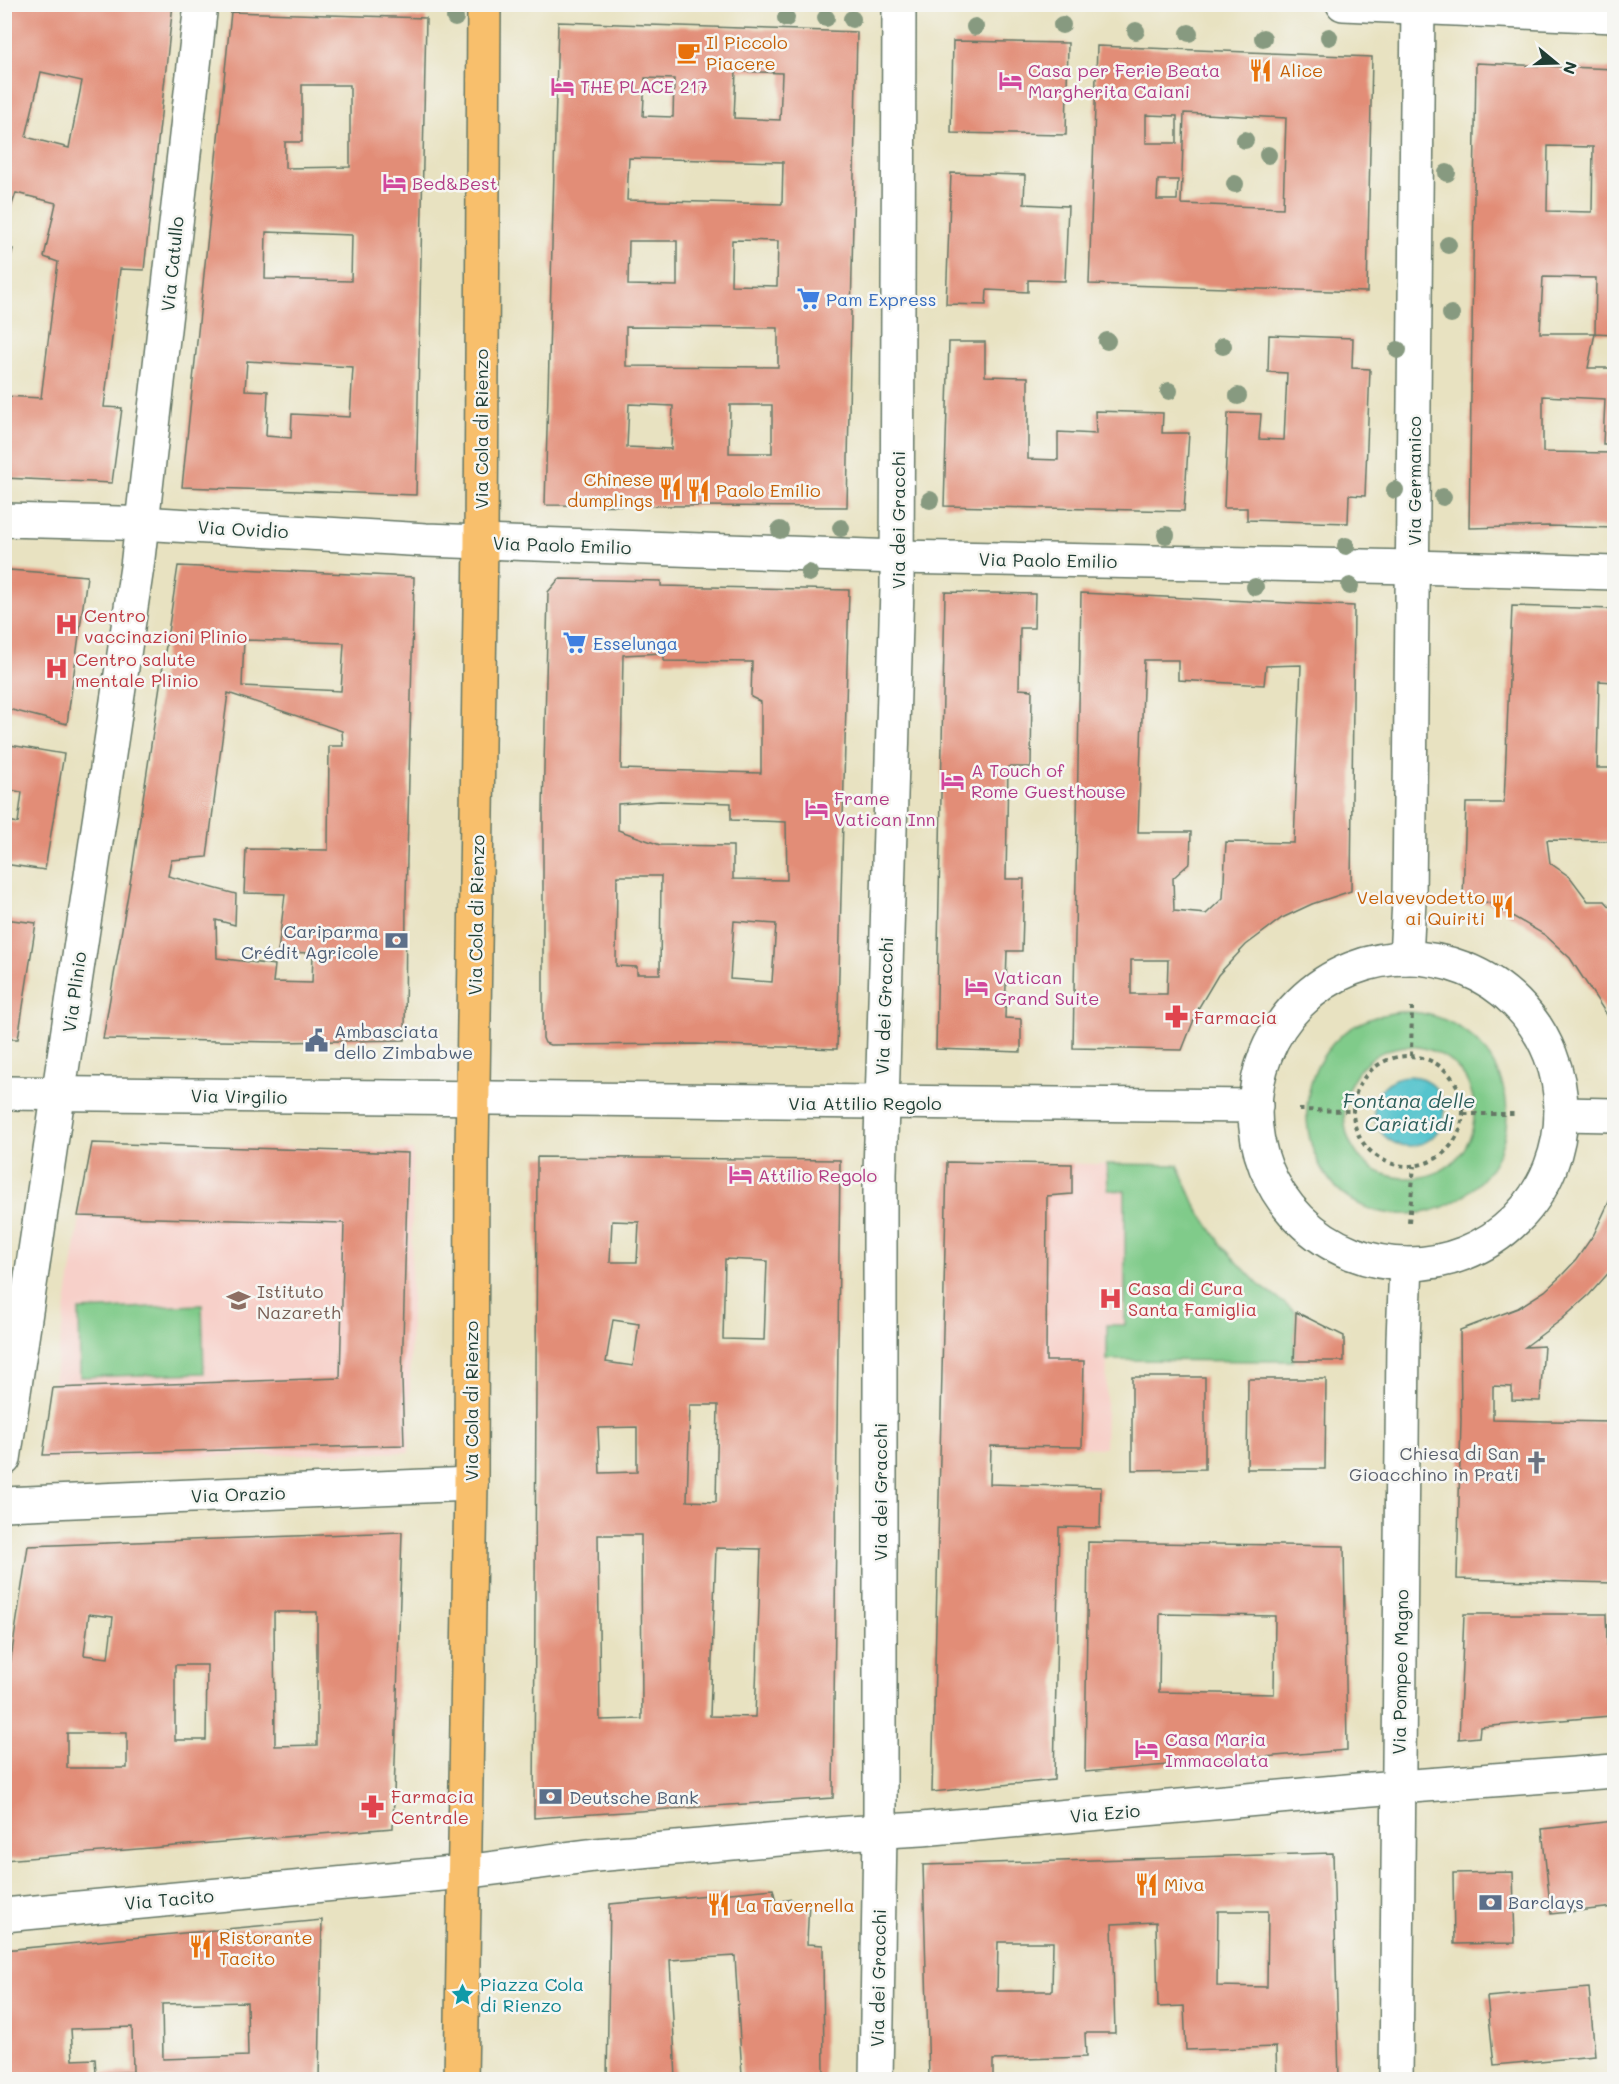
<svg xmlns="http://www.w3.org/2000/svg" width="1619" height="2084" viewBox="0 0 1619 2084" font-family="Mali,sans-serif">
	<rect width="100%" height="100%" fill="#f6f6f2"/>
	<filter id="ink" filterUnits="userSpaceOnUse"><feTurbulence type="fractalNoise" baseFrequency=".0167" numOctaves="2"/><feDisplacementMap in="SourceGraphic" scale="12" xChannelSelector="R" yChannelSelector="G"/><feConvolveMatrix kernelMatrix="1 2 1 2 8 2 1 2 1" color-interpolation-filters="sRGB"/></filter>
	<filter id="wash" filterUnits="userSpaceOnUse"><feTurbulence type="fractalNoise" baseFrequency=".008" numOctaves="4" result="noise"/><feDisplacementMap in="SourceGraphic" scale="24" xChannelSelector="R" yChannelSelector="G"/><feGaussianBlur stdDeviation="1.35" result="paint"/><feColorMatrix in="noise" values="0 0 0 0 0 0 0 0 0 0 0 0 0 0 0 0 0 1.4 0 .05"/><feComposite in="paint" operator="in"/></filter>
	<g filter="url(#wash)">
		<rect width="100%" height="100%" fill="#e8e2c1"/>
		<g fill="#f7d0c9">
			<path d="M92,1143L413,1150L409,1452L41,1460Z"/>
			<path d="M947,1162L1178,1165L1196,1207L1225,1249L1258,1284L1296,1312L1344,1336V1361L1107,1360L1105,1448L939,1445Z"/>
		</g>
		<g fill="#80cb8a" stroke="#50845f" stroke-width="1.5" fill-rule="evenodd">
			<path d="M1400,1012C1495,1008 1545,1126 1472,1189C1455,1204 1434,1213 1410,1214C1283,1221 1266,1026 1400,1012ZM1410,1046C1501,1054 1492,1182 1404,1178C1322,1173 1325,1049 1410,1046Z"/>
			<path d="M1107,1164L1178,1165L1196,1207L1225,1249L1258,1284L1296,1312L1294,1361L1107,1360V1325H1125V1191L1108,1190Z"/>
			<path d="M202,1305L204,1373L80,1377L79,1310Z"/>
		</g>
		<circle fill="#57c4cd" stroke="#3b8080" stroke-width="1.5" cx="1409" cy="1111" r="35"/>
		<g id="blocks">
			<g fill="#e28d77" fill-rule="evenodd">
				<path d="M4,4H173L144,270L120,269L104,407L122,408L112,483L4,478V396L41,398L58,262L44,257L56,203L16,193L4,228ZM41,72L82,81L69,148L26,137Z"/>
				<path d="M231,12L426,18L416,495L182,487ZM302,85H350V167L285,168V142H302ZM266,232L352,235L351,281L265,279ZM247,361L353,367L350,417L292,414L291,438L266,436L268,391L245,390Z"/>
				<path d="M558,22L857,32L847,507L545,505ZM736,71L782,73L780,120L734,118ZM645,78L674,79L673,117L643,116ZM629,158L783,162L782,204L627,200ZM732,240L778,241L777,286L731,285ZM629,241H677V286L628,285ZM626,327L778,328V367L626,366ZM629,404L673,406L671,449L627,447ZM730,405H772V453H729Z"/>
				<path d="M953,41L1068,43L1066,135L951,133Z"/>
				<path d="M1097,46L1372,57L1367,292L1089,284ZM1184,113L1286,118L1283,208L1181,204ZM1146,115L1177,116V143H1146ZM1158,180H1178L1177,200H1157Z"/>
				<path d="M1476,63L1614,69V334L1595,333L1596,278L1543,277L1540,333H1595L1588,368H1614V444H1603L1605,399L1543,396V452L1614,453V528L1549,526L1469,528ZM1548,146L1593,147L1592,212L1547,211Z"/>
				<path d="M951,173L1025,175L1024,204L1068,206L1065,281L1028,280V292L987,290L986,305L946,304Z"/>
				<path d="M4,246L13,249L5,279H4Z"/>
				<path d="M1269,335L1353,338L1352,368L1370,369L1365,496L1349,495L1348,523L1247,520V508H1224L1228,413L1261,414L1259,439L1284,440L1287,373L1268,372Z"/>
				<path d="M949,342H985V376L1028,377V459L1058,460V432L1096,434L1095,411L1163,413L1162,433H1189L1184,511L944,506Z"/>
				<path d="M178,566L414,577L406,898L405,1040L279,1042L103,1039L132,871ZM244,640L344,643L341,691L242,686ZM228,693L342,731L343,746H329L328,850L246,849L244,893L285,894L278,952L313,953L312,983L273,982L275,965L217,958L216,920L235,925L236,894L168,876L171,860L207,857Z"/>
				<path d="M9,570L87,576L67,724L4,708V592Z"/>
				<path d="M559,579L661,581V586L849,590L837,1049L697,1044L550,1045L545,1043L543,1038V811L548,592ZM664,653V661L752,662L751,697L761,702V773L621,769L623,655ZM660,801L731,803V820L786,822L787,880L733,879V846L660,845L618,830V804ZM617,876H661L660,974H637V967L616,966ZM734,921L776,924L772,982L730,979Z"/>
				<path d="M945,592L1035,594L1034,628H1020L1019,689L1032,690L1031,767H1008L1006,879H1024L1022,951H1007L1005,1018L1021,1019V1052L936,1049Z"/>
				<path d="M1081,593L1354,606L1351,891L1312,904L1282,918L1246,945L1218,975L1199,1007L1182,1050L1073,1048ZM1144,660H1178V680L1264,685L1266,666L1301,665L1294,843L1226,842L1223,898L1206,914L1174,911L1173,878L1190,863L1191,832H1138ZM1131,960H1168L1167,994H1131Z"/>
				<path d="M1512,606L1614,609V682L1599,681L1597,768H1614V841L1547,840L1550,863L1570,877L1588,901H1605L1614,911V1032L1609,1018L1570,958L1545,935L1490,903L1463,898L1466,803H1504Z"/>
				<path d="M4,744L64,754L45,870L4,864V820L18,823L22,792L4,789Z"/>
				<path d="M4,919L36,923L18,1039H4Z"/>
				<path d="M92,1143L408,1153L402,1379L404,1445L43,1455L53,1388L340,1378L344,1223L78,1216Z"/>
				<path d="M537,1157L840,1160L833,1798L534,1818ZM612,1221L639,1222L637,1262H610ZM725,1259L767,1261L764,1340L723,1339ZM613,1320L639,1324L633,1366L606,1362ZM690,1405H718L716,1502L687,1501ZM637,1427V1472L600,1473L598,1428ZM598,1535H641L642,1719L600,1720ZM716,1548L761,1549L755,1717L710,1716Z"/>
				<path d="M947,1162L1072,1164V1194L1047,1196L1046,1361H1084L1082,1447L991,1446L990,1484L1101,1487L1100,1528L1059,1527L1054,1780L932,1792Z"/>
				<path d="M1614,1191L1613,1268L1589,1295L1561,1320L1525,1347L1544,1346L1540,1401L1512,1400V1387L1493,1386V1420L1614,1422V1583L1457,1579L1461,1419L1460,1330L1518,1308L1545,1291L1561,1276L1576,1260L1594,1234Z"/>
				<path d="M1296,1312L1344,1336V1361H1294Z"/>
				<path d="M1132,1377H1205V1469L1132,1470Z"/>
				<path d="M1248,1379H1326L1325,1469H1247Z"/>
				<path d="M402,1532L393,1828L4,1860V1705L28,1546ZM274,1612H317V1745L275,1746ZM89,1614L113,1617L108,1658L84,1655ZM175,1665H207L206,1740H175ZM67,1733H127V1768H67Z"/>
				<path d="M1088,1542L1344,1546L1347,1750L1085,1772ZM1160,1614L1275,1616L1274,1694L1159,1692Z"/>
				<path d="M1464,1614H1606L1610,1716L1480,1727L1479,1737L1459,1739Z"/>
				<path d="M1614,1821V1907L1551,1914L1542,1829Z"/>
				<path d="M1333,1853L1339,2079H1277L1276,2047L1186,2050L1184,2006L1158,2007L1156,1922L1112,1924L1115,2033H1085L1086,2057L993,2060V2079H929L923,1865ZM1218,1911H1268L1267,1987L1217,1986ZM998,1942H1053L1052,1991H997Z"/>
				<path d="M1513,1872L1515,1943L1454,1944L1453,1873Z"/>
				<path d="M773,1889L776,1902L791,1899L795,1905L809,1900L807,1944L823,1945L824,2079H706V2078L742,2076L735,1956L670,1960L676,2079H607L610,1904Z"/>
				<path d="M322,1920L319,2079H4V1950ZM247,2002L248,2056L163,2059L162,2004ZM132,2027L133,2072L96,2073L95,2059L73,2060L71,2029Z"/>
				<path d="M1589,1988L1595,2056L1494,2065L1487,1997Z"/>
			</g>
		</g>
	</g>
	<g filter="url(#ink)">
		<use href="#blocks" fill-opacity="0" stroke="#657765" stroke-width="1.5"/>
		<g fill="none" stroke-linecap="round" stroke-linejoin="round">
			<defs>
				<g id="minor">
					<path d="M1343,4L1614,16"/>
					<path d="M4,520L157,524L426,540L897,557L1413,567L1614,573"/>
					<path d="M1406,958L1409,900L1418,4"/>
					<circle cx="1408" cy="1111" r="153"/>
					<path d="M4,1093L1256,1106"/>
					<path d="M1561,1114L1614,1115"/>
					<path d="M4,1459L137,567L201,4"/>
					<path d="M4,1504L471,1484"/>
					<path d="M4,1915L464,1872L595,1855L848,1833L922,1829L1358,1790L1614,1771"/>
					<path d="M876,2080L880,1831V1174L897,588L899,4"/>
					<path d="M1396,2080L1403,1339L1406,1264"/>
				</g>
				<path id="major" d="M461,2080L471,1484L472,1154L481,542L484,4"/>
			</defs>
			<use href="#minor" stroke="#657765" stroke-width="36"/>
			<use href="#major" stroke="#657765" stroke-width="36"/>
			<g stroke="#657765" stroke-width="4" stroke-dasharray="4.5 4.5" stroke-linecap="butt">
				<path d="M1411,1056L1412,1007"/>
				<circle cx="1408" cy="1111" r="55"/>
				<path d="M1299,1110L1354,1111"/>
				<path d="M1464,1114H1516"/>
				<path d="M1409,1222L1414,1166"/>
			</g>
			<use href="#minor" stroke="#fff" stroke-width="33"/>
			<use href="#major" stroke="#f8bf6c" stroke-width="33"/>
		</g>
		<g fill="#879a80">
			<circle cx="455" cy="18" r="9"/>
			<circle cx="786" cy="18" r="9"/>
			<circle cx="826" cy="18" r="9"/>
			<circle cx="852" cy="19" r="9"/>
			<circle cx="1062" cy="25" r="9"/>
			<circle cx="975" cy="27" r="9"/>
			<circle cx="1136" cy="31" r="9"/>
			<circle cx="1189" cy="33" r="9"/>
			<circle cx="1329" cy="37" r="9"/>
			<circle cx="1263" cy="38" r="9"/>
			<circle cx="1245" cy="140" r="9"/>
			<circle cx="1268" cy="155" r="9"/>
			<circle cx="1447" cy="173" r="9"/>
			<circle cx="1235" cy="184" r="9"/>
			<circle cx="1448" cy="245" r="9"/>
			<circle cx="1451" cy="314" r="9"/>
			<circle cx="1107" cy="341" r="9"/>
			<circle cx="1223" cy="346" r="9"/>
			<circle cx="1398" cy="350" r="9"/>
			<circle cx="1169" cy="391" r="9"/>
			<circle cx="1238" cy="396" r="9"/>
			<circle cx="1395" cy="490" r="9"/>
			<circle cx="1443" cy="497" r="9"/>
			<circle cx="930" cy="500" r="9"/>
			<circle cx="841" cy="528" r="9"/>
			<circle cx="780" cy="530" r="9"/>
			<circle cx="1166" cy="535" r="9"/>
			<circle cx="1346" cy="546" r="9"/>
			<circle cx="809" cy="573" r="9"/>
			<circle cx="1350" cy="586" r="9"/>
			<circle cx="1255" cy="587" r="9"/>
		</g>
	</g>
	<defs>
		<symbol id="cafe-bare" viewBox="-9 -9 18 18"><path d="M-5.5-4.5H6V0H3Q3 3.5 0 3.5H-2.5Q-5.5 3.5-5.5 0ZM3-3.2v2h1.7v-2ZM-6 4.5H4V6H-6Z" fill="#e8710a" stroke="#f6f6f2" stroke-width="2.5" paint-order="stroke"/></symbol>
		<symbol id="restaurant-bare" viewBox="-9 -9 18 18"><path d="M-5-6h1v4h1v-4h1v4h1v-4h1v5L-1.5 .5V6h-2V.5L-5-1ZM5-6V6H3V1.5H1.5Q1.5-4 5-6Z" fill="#e8710a" stroke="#f6f6f2" stroke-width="2.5" paint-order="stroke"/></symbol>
		<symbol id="hotel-bare" viewBox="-9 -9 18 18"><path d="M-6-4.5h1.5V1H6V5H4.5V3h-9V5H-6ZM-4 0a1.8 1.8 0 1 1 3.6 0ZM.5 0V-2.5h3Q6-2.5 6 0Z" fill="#d1479c" stroke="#f6f6f2" stroke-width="2.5" paint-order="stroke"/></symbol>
		<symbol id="supermarket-bare" viewBox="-9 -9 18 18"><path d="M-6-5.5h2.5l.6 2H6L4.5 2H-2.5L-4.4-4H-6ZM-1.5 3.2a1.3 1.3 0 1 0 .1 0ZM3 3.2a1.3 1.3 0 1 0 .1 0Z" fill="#3f7fe0" stroke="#f6f6f2" stroke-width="2.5" paint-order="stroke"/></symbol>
		<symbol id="hospital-bare" viewBox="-9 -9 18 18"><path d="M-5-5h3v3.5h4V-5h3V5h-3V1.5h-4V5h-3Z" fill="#e0444e" stroke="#f6f6f2" stroke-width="2.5" paint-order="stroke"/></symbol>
		<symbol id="bank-bare" viewBox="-9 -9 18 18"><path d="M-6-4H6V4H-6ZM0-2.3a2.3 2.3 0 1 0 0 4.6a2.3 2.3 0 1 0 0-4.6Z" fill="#5c6f8a" stroke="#f6f6f2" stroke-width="2.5" paint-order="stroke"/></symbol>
		<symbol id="pharmacy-bare" viewBox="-9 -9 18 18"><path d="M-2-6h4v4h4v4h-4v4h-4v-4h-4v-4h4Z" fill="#e0444e" stroke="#f6f6f2" stroke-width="2.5" paint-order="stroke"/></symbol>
		<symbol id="civic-bare" viewBox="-9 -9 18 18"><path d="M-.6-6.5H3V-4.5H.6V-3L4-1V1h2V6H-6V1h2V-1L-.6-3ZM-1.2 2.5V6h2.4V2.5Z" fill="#5c6f8a" stroke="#f6f6f2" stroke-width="2.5" paint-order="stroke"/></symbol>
		<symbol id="school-bare" viewBox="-9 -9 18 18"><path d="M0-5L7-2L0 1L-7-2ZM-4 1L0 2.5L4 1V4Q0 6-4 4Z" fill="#8d6e63" stroke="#f6f6f2" stroke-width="2.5" paint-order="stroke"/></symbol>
		<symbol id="church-bare" viewBox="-9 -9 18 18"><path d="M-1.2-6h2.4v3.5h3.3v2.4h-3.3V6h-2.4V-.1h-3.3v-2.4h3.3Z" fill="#6b7280" stroke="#f6f6f2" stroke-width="2.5" paint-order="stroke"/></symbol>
		<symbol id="sight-bare" viewBox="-9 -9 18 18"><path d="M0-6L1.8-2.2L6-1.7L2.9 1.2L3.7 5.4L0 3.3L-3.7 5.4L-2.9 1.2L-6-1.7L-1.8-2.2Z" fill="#0f9aa8" stroke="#f6f6f2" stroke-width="2.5" paint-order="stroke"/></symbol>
	</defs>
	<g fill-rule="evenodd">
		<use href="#cafe-bare" x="672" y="36" width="33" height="33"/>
		<use href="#restaurant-bare" x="1244" y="54" width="33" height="33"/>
		<use href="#hotel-bare" x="994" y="64" width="33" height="33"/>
		<use href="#hotel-bare" x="546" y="70" width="33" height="33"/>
		<use href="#hotel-bare" x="378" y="166" width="33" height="33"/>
		<use href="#supermarket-bare" x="792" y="282" width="33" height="33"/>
		<use href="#restaurant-bare" x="654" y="472" width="33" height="33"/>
		<use href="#restaurant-bare" x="682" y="474" width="33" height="33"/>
		<use href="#hospital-bare" x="50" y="608" width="33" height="33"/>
		<use href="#supermarket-bare" x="558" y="626" width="33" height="33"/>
		<use href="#hospital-bare" x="40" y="652" width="33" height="33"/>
		<use href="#hotel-bare" x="936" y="764" width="33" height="33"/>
		<use href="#hotel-bare" x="800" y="792" width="33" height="33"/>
		<use href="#restaurant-bare" x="1486" y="890" width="33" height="33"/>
		<use href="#bank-bare" x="380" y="924" width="33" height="33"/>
		<use href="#hotel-bare" x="960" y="970" width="33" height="33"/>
		<use href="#pharmacy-bare" x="1160" y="1000" width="33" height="33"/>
		<use href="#civic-bare" x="300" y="1024" width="33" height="33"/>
		<use href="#hotel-bare" x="724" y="1158" width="33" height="33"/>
		<use href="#hospital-bare" x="1094" y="1282" width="33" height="33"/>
		<use href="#school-bare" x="222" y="1284" width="33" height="33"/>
		<use href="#church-bare" x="1520" y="1446" width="33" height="33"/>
		<use href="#hotel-bare" x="1130" y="1732" width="33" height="33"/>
		<use href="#bank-bare" x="534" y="1780" width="33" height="33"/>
		<use href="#pharmacy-bare" x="356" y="1790" width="33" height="33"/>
		<use href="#restaurant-bare" x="1130" y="1868" width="33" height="33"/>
		<use href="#bank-bare" x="1474" y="1886" width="33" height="33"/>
		<use href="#restaurant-bare" x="702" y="1888" width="33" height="33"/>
		<use href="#restaurant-bare" x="184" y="1930" width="33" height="33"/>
		<use href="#sight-bare" x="446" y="1978" width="33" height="33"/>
	</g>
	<g text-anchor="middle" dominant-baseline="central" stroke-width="5" stroke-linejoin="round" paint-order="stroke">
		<g font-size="18" fill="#c56008" stroke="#f6f6f2" text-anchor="start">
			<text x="706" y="42">Il Piccolo<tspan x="706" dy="21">Piacere</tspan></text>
			<text x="1279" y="70">Alice</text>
			<text x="653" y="479" text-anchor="end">Chinese<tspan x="653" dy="21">dumplings</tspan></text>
			<text x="716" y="490">Paolo Emilio</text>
			<text x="1485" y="897" text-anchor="end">Velavevodetto<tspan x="1485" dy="21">ai Quiriti</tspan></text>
			<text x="1164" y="1884">Miva</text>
			<text x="736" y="1905">La Tavernella</text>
			<text x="219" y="1937">Ristorante<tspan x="219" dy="21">Tacito</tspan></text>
		</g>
		<g font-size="18" fill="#b23c85" stroke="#f6f6f2" text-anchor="start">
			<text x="1028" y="70">Casa per Ferie Beata<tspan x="1028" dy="21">Margherita Caiani</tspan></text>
			<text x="580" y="86">THE PLACE 217</text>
			<text x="412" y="183">Bed&amp;Best</text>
			<text x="971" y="770">A Touch of<tspan x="971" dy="21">Rome Guesthouse</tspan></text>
			<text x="834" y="798">Frame<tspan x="834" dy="21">Vatican Inn</tspan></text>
			<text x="994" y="977">Vatican<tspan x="994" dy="21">Grand Suite</tspan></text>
			<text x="758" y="1175">Attilio Regolo</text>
			<text x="1165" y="1739">Casa Maria<tspan x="1165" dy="21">Immacolata</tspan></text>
		</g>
		<g font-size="18" fill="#1f3d34" stroke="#f6f6f2">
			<text transform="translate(172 264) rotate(-84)">Via Catullo</text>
			<text transform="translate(481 429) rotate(-90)">Via Cola di Rienzo</text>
			<text transform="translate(1414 481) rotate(-90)">Via Germanico</text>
			<text transform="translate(898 520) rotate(-90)">Via dei Gracchi</text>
			<text transform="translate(243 529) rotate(3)">Via Ovidio</text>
			<text transform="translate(562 545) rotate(2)">Via Paolo Emilio</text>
			<text transform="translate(1048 560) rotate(1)">Via Paolo Emilio</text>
			<text transform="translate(476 915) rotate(-89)">Via Cola di Rienzo</text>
			<text transform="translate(74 992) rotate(-82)">Via Plinio</text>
			<text transform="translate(884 1006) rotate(-88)">Via dei Gracchi</text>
			<text transform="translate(239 1096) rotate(1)">Via Virgilio</text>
			<text x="865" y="1103">Via Attilio Regolo</text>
			<text transform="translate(471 1401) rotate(-90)">Via Cola di Rienzo</text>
			<text transform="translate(880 1492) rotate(-90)">Via dei Gracchi</text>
			<text transform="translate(238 1494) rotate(-2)">Via Orazio</text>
			<text transform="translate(1400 1672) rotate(-89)">Via Pompeo Magno</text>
			<text transform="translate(1105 1813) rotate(-5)">Via Ezio</text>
			<text transform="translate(169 1899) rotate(-5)">Via Tacito</text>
			<text transform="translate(878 1978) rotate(-89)">Via dei Gracchi</text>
		</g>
		<g font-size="18" fill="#366cbe" stroke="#f6f6f2" text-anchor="start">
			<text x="826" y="299">Pam Express</text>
			<text x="593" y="643">Esselunga</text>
		</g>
		<g font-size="18" fill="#be3a42" stroke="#f6f6f2" text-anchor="start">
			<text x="84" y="615">Centro<tspan x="84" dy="21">vaccinazioni Plinio</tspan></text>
			<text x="75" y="659">Centro salute<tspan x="75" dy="21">mentale Plinio</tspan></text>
			<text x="1194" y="1017">Farmacia</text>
			<text x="1128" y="1288">Casa di Cura<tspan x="1128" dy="21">Santa Famiglia</tspan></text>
			<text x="391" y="1796">Farmacia<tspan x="391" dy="21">Centrale</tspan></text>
		</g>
		<g font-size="18" fill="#4e5e75" stroke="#f6f6f2" text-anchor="start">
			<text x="379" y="931" text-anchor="end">Cariparma<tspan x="379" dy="21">Crédit Agricole</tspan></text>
			<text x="334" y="1031">Ambasciata<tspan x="334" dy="21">dello Zimbabwe</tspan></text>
			<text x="569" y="1797">Deutsche Bank</text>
			<text x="1508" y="1902">Barclays</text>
		</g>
		<g font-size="18" fill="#785e54" stroke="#f6f6f2" text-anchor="start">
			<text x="257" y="1291">Istituto<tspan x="257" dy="21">Nazareth</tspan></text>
		</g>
		<g font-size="18" fill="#5b616d" stroke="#f6f6f2" text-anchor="end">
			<text x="1519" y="1453">Chiesa di San<tspan x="1519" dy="21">Gioacchino in Prati</tspan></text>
		</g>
		<g font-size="18" fill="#0d838f" stroke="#f6f6f2" text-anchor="start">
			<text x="480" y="1984">Piazza Cola<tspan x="480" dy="21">di Rienzo</tspan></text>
		</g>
		<g font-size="20" font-style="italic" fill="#2d5f5a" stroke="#f6f6f2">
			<text x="1409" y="1100">Fontana delle<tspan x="1409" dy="23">Cariatidi</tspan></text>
		</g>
	</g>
	<rect width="1619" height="2084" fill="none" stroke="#f6f6f2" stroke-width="24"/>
	<g transform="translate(1556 63) rotate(109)" stroke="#f6f6f2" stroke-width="4.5" paint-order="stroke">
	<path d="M0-4.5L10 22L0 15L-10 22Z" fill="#1f3d34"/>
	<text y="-9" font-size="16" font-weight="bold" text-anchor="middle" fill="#1f3d34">N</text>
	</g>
</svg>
